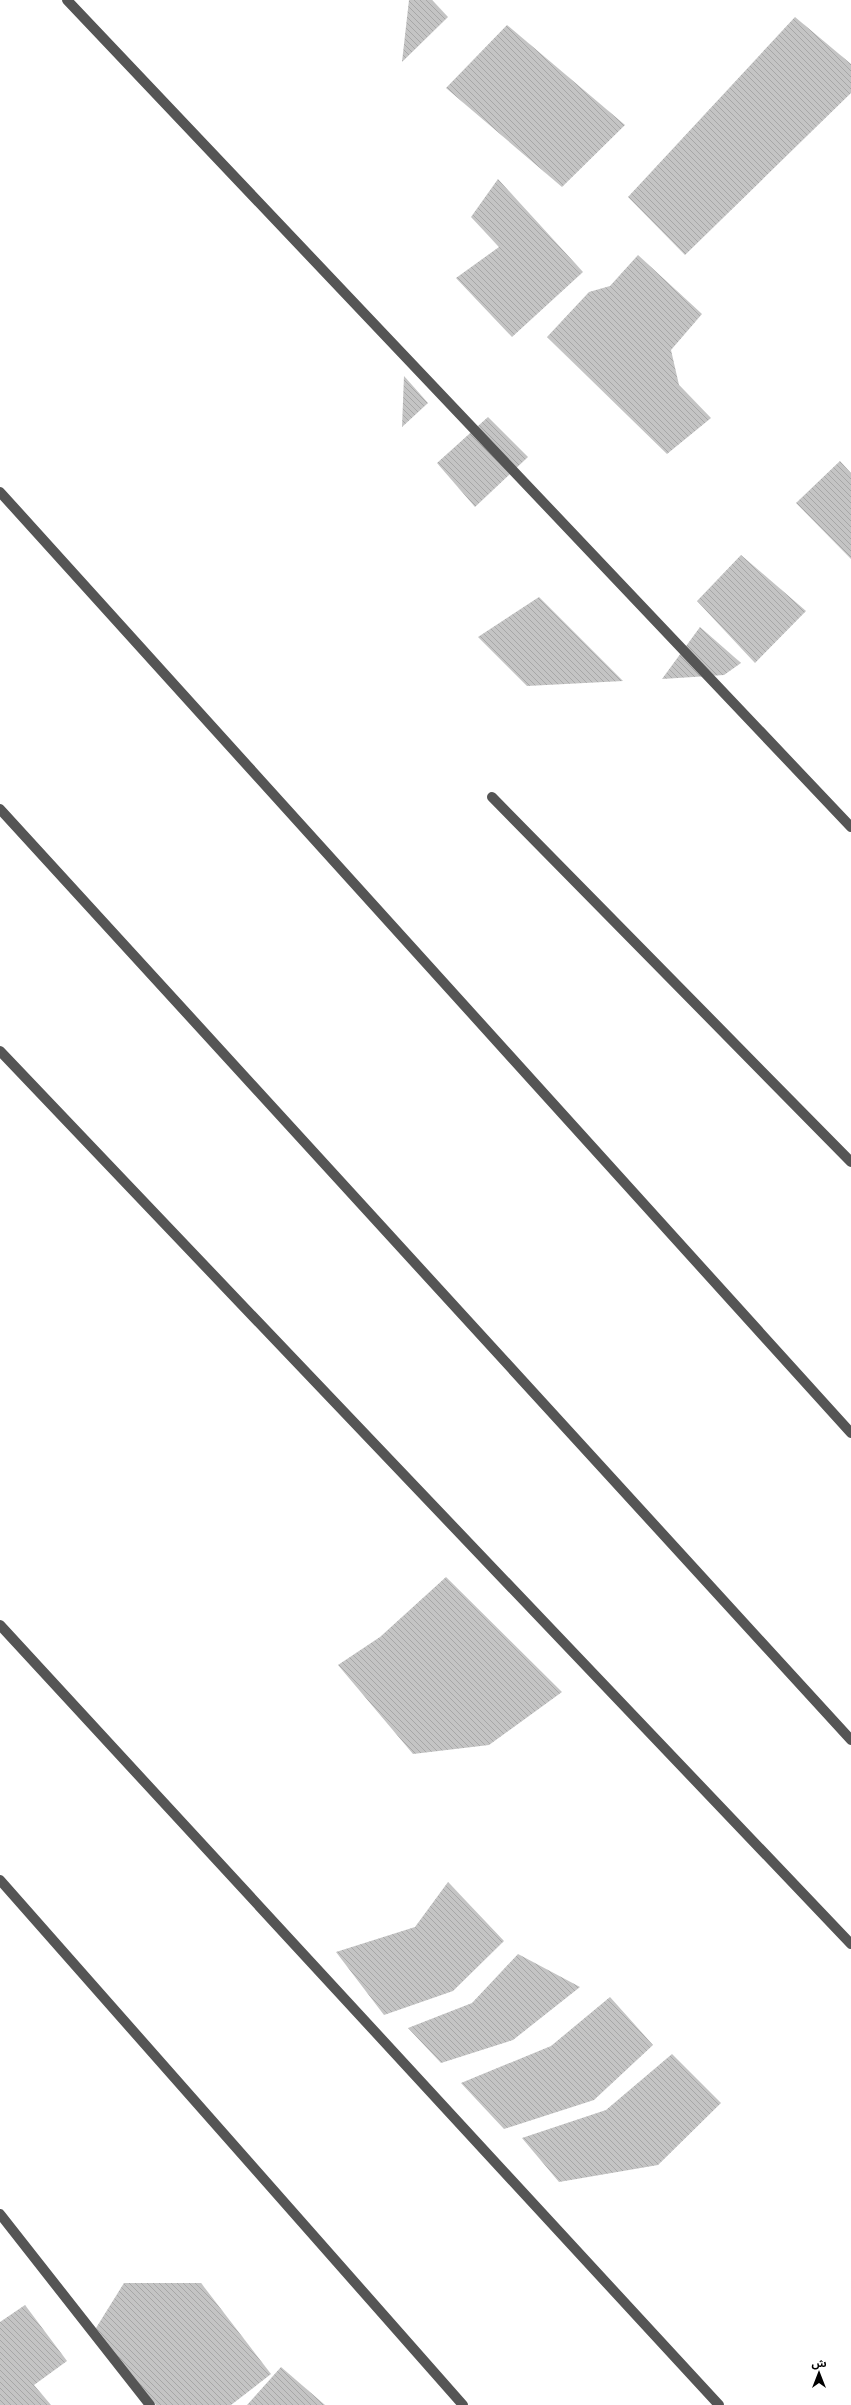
<svg xmlns="http://www.w3.org/2000/svg" width="851" height="2405" viewBox="0 0 851 2405" font-family="Raleway,'Noto Sans Arabic',sans-serif">
	<defs>
		<pattern id="building-back-hatch" width="6" height="6" patternUnits="userSpaceOnUse"><rect width="6" height="6" fill="#c4c4c4"/><path d="M-1 5l2 2M0 0l6 6M5-1l2 2" fill="none" stroke="#a7a7a7"/></pattern>
	</defs>
	<rect width="100%" height="100%" fill="#fff"/>
	<g fill="url(#building-back-hatch)">
		<path d="M409,0H432L448,17L402,62Z"/>
		<path d="M795,17L851,64V93L685,255L628,197Z"/>
		<path d="M507,25L625,125L562,187L446,88Z"/>
		<path d="M498,179L583,272L512,337L456,278L499,247L471,217Z"/>
		<path d="M638,255L702,314L671,350L679,385L711,418L667,454L547,337L589,292L610,286Z"/>
		<path d="M404,376L428,403L402,427Z"/>
		<path d="M488,417L528,457L475,507L437,463Z"/>
		<path d="M840,461L851,473V559L796,503Z"/>
		<path d="M741,555L806,611L755,663L697,601Z"/>
		<path d="M539,597L623,681L527,686L478,637Z"/>
		<path d="M700,627L741,663L724,675L662,679Z"/>
		<path d="M446,1577L562,1692L489,1745L413,1754L338,1665L380,1637Z"/>
		<path d="M448,1882L504,1941L453,1991L384,2015L336,1952L415,1927Z"/>
		<path d="M518,1954L580,1987L513,2040L441,2063L408,2028L472,2003Z"/>
		<path d="M610,1997L653,2045L594,2100L504,2129L461,2083L551,2046Z"/>
		<path d="M672,2054L721,2103L658,2165L559,2182L522,2138L606,2110Z"/>
		<path d="M124,2283H201L271,2374L231,2405H156L96,2328Z"/>
		<path d="M25,2305L67,2361L34,2385L51,2405H0V2322Z"/>
		<path d="M281,2367L325,2405H247Z"/>
	</g>
	<g fill="none" stroke-linecap="round" stroke-linejoin="round">
		<g stroke="#555" stroke-width="10">
			<path d="M67,0L851,827"/>
			<path d="M0,492L851,1433"/>
			<path d="M492,797L851,1162"/>
			<path d="M0,809L851,1740"/>
			<path d="M0,1051L851,1944"/>
			<path d="M0,1625L719,2405"/>
			<path d="M0,1880L463,2405"/>
			<path d="M0,2214L150,2405"/>
		</g>
	</g>
	<g transform="translate(819 2373)" stroke="#ffffff" stroke-width="3" paint-order="stroke">
	<path d="M0-3L7 15L0 10L-7 15Z" fill="#000000"/>
	<text y="-6" font-size="11" font-weight="bold" text-anchor="middle" fill="#000000">ش</text>
	</g>
</svg>
